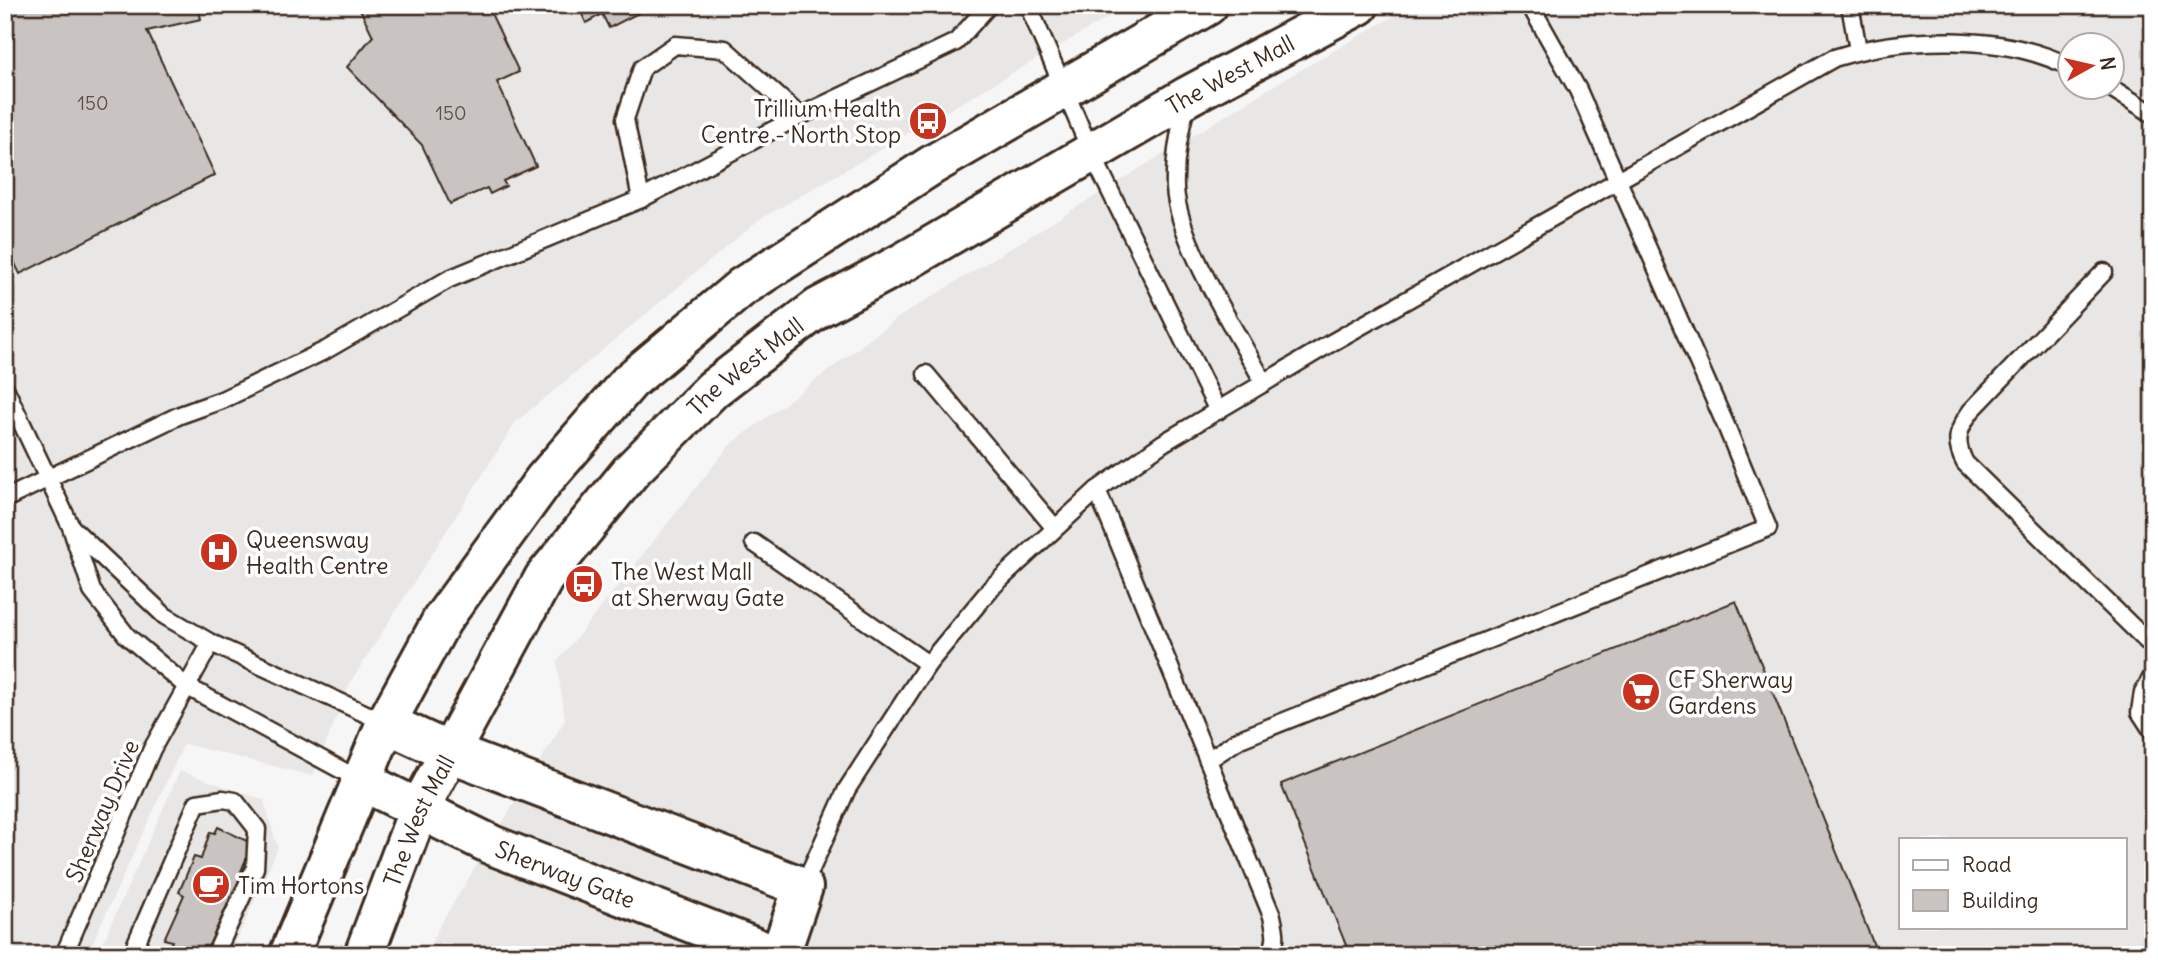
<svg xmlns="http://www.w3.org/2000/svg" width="2158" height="960" viewBox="0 0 2158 960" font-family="Delius,sans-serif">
	<rect width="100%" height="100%" fill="#f7f6f6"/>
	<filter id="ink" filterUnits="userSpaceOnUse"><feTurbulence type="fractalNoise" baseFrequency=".0143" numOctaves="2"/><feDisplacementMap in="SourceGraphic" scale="14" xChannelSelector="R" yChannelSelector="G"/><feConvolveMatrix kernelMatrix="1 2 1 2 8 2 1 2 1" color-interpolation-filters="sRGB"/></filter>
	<g filter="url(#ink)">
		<g fill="#e9e7e6" fill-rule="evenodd">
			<path d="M5,5H1130L759,220L516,422L350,683L313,776L184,744L87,955H5Z"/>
			<path d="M1413,5H2153V955H426L440,925L565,720L557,662L730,445L899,317L1278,83ZM2070,46H2112V88H2070ZM1901,839H2125V927H1901Z"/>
			<path d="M180,771L264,800L278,848L230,955H97Z"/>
		</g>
		<g fill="#c9c3c1" stroke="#3b2a1e" stroke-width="2">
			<path d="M5,5H198L201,19L147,31L215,175L20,274L5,243Z"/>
			<path d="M358,5H487L519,72L497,82L536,166L503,181L506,186L490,194L487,188L450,204L422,145L347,67L373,36Z"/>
			<path d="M578,5H654L609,28L602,14L586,23Z"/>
			<path d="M1736,601L1875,948L1865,952L1867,955H1350L1281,784Z"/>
			<path d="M218,827L249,842L247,848L250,850L239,876L243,878L234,902L229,901L205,955H181L169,949L172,941L164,939L184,895L179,892L194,857L201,859L210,832L215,833Z"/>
		</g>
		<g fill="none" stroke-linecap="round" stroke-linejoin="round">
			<defs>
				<g id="lane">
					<path d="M1028,5L1092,154L1218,411"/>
					<path d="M1850,5L1858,50"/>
					<path d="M2111,88L2153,114"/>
					<path d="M1187,103C1179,131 1174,159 1175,188C1178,243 1237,332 1264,383"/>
					<path d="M641,199L625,119L642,68L675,45L725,49L800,116"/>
					<path d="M2104,272L1971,411C1957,430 1954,442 1965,463L2153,647"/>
					<path d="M926,374L1054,527"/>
					<path d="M5,388L71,527L92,591L127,636L186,686L360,780"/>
					<path d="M1097,490L1272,916C1275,930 1279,943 1268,955"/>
					<path d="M5,499L180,415L222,400L326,350L449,279L641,199L800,116L956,42L989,5"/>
					<path d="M73,529L165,616L211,643L386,723"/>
					<path d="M754,543L928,664"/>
					<path d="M2153,675L2143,692L2140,712L2153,732"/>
					<path d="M1208,760L1240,739L1768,528L1727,428L1578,90L1530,5"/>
					<path d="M803,887L847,789L928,664L992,587L1097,490L1163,443L1331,343L1834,58C1903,36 2004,33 2070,67"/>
					<path d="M64,955L152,749L211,643"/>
					<path d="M131,955L197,803L223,799L235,801L257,829L255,868L215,955"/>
				</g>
				<g id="secondary">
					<path d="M386,723L449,752L803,887L780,955"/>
					<path id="s1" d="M360,780L494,846L774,955"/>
					<path d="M289,955L386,723L442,620L544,480L630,381L742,287L932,165L1208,5"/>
					<path id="s2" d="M364,955L418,811L544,578L632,470L713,389L818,308L904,262L1188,96L1359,5"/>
				</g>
			</defs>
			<use href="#lane" stroke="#3b2a1e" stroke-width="21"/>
			<use href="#secondary" stroke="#3b2a1e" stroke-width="44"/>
			<use href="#lane" stroke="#fff" stroke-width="16"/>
			<use href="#secondary" stroke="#fff" stroke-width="38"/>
		</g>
	</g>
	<defs>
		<symbol id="bus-disc" viewBox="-11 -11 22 22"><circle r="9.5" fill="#c8321e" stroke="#fff"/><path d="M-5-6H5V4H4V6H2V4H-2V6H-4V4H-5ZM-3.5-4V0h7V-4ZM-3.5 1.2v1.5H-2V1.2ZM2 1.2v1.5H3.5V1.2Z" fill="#fff"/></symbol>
		<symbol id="hospital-disc" viewBox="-11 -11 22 22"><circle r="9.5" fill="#c8321e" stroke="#fff"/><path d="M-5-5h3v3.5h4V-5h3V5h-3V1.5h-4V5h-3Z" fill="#fff"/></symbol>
		<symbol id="supermarket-disc" viewBox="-11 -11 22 22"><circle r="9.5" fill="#c8321e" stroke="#fff"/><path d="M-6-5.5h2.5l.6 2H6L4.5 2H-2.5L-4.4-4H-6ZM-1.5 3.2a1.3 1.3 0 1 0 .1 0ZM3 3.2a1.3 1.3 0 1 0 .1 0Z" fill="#fff"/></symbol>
		<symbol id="cafe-disc" viewBox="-11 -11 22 22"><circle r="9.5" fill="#c8321e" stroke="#fff"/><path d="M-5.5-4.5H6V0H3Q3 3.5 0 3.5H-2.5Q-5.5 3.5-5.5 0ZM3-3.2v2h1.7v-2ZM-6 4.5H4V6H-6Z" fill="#fff"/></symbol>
	</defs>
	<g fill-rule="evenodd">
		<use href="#bus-disc" x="906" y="99" width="44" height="44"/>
		<use href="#hospital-disc" x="197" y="530" width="44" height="44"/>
		<use href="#bus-disc" x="562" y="562" width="44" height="44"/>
		<use href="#supermarket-disc" x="1619" y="670" width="44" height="44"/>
		<use href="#cafe-disc" x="189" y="863" width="44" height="44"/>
	</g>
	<g text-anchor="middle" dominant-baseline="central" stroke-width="7" stroke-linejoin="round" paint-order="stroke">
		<g font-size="19" fill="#5e5047">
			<text x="93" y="103">150</text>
			<text x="451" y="113">150</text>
		</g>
		<g font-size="23" fill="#3b2a1e" stroke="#fff">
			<text stroke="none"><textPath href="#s2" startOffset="1279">The West Mall</textPath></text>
			<text stroke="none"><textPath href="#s2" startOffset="712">The West Mall</textPath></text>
			<text transform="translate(102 811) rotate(-67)">Sherway Drive</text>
			<text stroke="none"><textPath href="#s2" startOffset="145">The West Mall</textPath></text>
			<text stroke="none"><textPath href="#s1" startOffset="226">Sherway Gate</textPath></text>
		</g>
		<g font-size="23" fill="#3b2a1e" stroke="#fff" text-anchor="start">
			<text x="901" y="108" text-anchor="end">Trillium Health<tspan x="901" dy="26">Centre - North Stop</tspan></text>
			<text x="246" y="539">Queensway<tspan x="246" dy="26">Health Centre</tspan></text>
			<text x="611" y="571">The West Mall<tspan x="611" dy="26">at Sherway Gate</tspan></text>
			<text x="1668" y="679">CF Sherway<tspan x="1668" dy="26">Gardens</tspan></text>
			<text x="238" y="885">Tim Hortons</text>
		</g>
	</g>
	<rect width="2158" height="960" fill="none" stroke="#fff" stroke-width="28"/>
	<rect x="14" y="14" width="2130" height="932" fill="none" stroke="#3b2a1e" stroke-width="2.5" filter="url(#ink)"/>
	<rect x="1899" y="838" width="228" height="91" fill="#ffffff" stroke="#b1aaa5" stroke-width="2"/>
	<rect x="1913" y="860" width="35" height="10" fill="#ffffff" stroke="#b1aaa5" stroke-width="2"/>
	<text x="1962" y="872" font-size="21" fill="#3b2a1e">Road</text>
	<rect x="1913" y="890" width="35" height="21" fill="#c9c3c1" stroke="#b1aaa5" stroke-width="2"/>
	<text x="1962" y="908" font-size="21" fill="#3b2a1e">Building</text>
	<g transform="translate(2091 66) rotate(82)"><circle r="33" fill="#ffffff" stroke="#b1aaa5" stroke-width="2"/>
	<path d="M0-5L12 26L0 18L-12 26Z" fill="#c8321e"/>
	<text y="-10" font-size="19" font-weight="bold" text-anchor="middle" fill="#3b2a1e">N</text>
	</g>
</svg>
